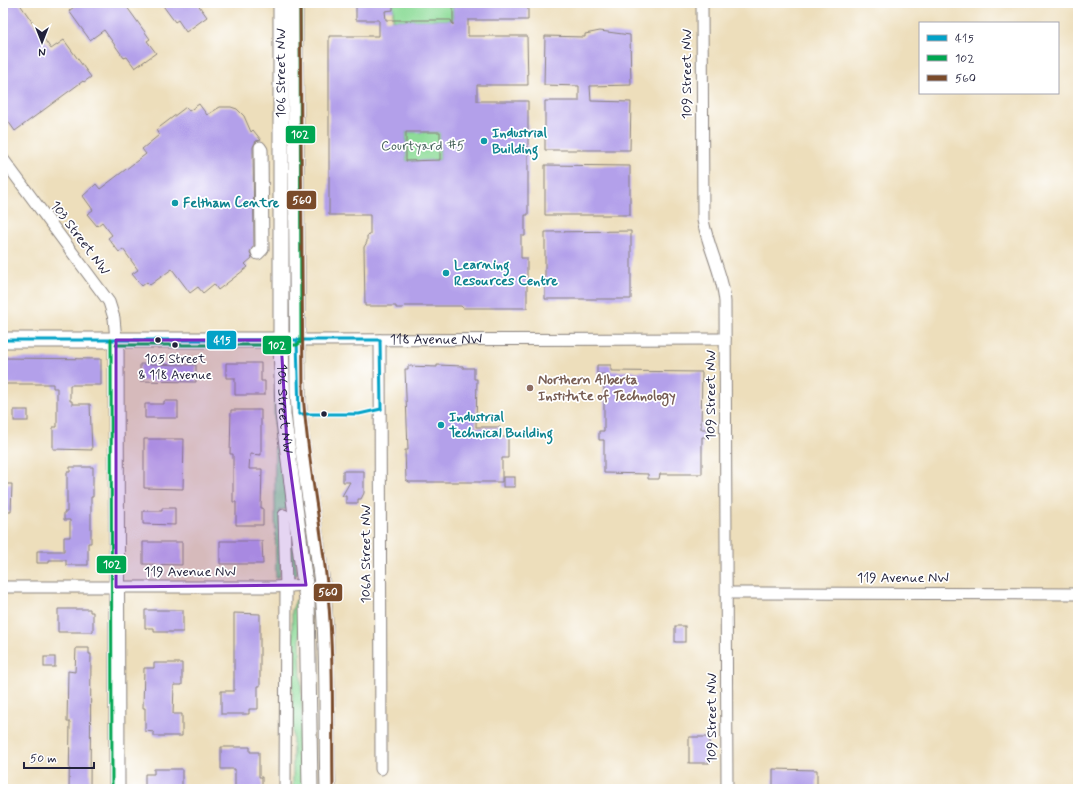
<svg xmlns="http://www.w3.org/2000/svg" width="1081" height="792" viewBox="0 0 1081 792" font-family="Mynerve,sans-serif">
	<rect width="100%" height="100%" fill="#fff"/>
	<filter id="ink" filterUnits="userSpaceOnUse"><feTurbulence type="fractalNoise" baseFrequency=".025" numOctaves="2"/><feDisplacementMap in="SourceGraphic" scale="8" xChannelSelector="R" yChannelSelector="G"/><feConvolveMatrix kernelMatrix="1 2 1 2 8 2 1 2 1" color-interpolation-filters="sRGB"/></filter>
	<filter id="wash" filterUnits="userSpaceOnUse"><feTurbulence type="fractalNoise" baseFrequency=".012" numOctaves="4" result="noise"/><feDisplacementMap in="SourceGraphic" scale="16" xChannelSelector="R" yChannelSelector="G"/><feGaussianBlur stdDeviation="0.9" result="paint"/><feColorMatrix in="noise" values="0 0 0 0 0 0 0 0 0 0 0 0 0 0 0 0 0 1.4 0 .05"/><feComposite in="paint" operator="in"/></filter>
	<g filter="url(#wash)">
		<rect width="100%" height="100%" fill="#eddebb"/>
		<g fill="#8edc99" stroke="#587f6a">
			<rect x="393" y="3" width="60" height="17"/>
			<path d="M406,132H440V160L406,161Z"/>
			<path d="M275,390L297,574L294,576L292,575L289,568V514L288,509L280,510V572L279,576L276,579L274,405Z"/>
			<path d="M299,599L304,789H293L292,610L296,600Z"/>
		</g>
		<g id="blocks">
			<g fill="#b3a0ea" fill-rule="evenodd">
				<path d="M3,3H19L51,49L64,40L91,77L84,82L83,81L15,131L3,114Z"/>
				<path d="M73,3H124L150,39L147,41L156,53L135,68L127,57L124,58L104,30L90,40L69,11L75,6Z"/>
				<path d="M161,3H197L207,17L186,32L178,20L175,22Z"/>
				<path d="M356,3H393V10L385,11L386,20H451L453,25V3H528V20H468V36H527L528,85H477V101H528V215H525V236H521V258H527V308H463L461,306H405L403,308H396V306H365L364,247L367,242V236L370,235V215H329V36H379V20H356ZM406,132H440V160L406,161Z"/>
				<path d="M600,31L630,35L631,85L590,86L591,101L631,102L630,150H545V101H579V86L544,85L545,36L585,37V34Z"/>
				<path d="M199,104L207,115L220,107H231L237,109L244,116L251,132L253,130L261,140L256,141L253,147L254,246L250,252L252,258L245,264L248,267L218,290L214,284L203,293L198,287L190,293L172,269L150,285L147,282L142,286L132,274L138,270L123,249L119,252L108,238L112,235L102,222L97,226L87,214L93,210L83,196L96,184L100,189L146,154L142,149L159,135L156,130L186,107L189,111Z"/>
				<path d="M545,165L630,166V215H545Z"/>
				<path d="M631,231V299H545V232Z"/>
				<path d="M3,358L101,359V385H70V401H72V404H90L92,450L53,449V427H57V388H53V384H3Z"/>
				<path d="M226,363H261V381H265V395H235V378H226Z"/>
				<path d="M140,364L196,365V382L140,381Z"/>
				<path d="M437,365L463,366V368H474V379H477L476,427H500V437H508V458H502V482H409L406,480L405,450H408L405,369H408V366L437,367Z"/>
				<path d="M597,365H611V371L702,372L701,429H707V437H702V474H660L659,479H648V474L604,473V440H599V431H604V374H597Z"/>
				<path d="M164,401H178V418H145V404H164Z"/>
				<rect x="14" y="410" width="14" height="11"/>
				<path d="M231,410H261V455L250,454L249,469H262L261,508H263V525H236V502H233V454H230Z"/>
				<path d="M144,439H184L183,489L144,488Z"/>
				<path d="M70,467H93V497H91V543H88V565H66V560H49V563H37V551H64V537H70V520H64V512H67V472H70Z"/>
				<path d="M343,471H364V493L361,499H358V503H346V496H342L350,482H343Z"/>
				<rect x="503" y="477" width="12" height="10"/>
				<path d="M3,484H12L11,512H3Z"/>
				<path d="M162,508H175V525L143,524V511H162Z"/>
				<path d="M220,541H262L263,564H220Z"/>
				<path d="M143,542H182V565L143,564Z"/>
				<path d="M58,609H90V612H93V632H58Z"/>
				<path d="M145,610H183V632H154V628H145Z"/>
				<path d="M234,613L260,614V686H258V709H249V714H221V691H234Z"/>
				<rect x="675" y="626" width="10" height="16"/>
				<path d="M76,648H89V654H91L90,789H69L70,722H67L68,671L75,672Z"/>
				<rect x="44" y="657" width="11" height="10"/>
				<path d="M154,663H182V685H174L173,714H182V736H154V732L145,731V708H143L144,668H154Z"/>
				<rect x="689" y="737" width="20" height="26"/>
				<path d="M221,747H250V752H259V777H262V789H235V769H221Z"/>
				<path d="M154,769H182V789H145V774H154Z"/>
				<path d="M773,769L817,770V789H773Z"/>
			</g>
		</g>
	</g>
	<g filter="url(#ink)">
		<use href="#blocks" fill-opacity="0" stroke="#88807b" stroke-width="1"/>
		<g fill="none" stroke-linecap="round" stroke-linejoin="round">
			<defs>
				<g id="street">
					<path d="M702,3L703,220C708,248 723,274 725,302L727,789"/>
					<path d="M260,147L262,150L263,249L258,254L257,252L261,249Z"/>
					<path d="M3,159L109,302L114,318L116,340"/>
					<path id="s1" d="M297,340L725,339"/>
					<path d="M380,340L381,769"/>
					<path d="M284,515L286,587L285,789"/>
					<path d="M3,587H274L306,585"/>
					<path d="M727,593L1078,594"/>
				</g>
				<g id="secondary">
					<path id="s2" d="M281,3V340L283,414L307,600L310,789"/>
					<path d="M295,3L298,392C301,459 316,525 323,593C329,658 326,724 328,789"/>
					<path d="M3,340H290"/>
					<path d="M116,340L117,789"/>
				</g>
			</defs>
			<use href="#street" stroke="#88807b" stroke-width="13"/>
			<use href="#secondary" stroke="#88807b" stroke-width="17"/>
			<use href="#street" stroke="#fff" stroke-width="11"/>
			<use href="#secondary" stroke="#fff" stroke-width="15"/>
			<defs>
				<g id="bus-1">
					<path d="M3,340H380"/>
					<path d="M297,340L299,414"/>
					<path d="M380,340L381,409"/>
					<path d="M299,414H359L381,409"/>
				</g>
				<g id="bus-2">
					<path d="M111,340L112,789"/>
					<path d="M116,345H297L301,342L300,3"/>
				</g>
				<path id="bus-3" d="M300,3L303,392C307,460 322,526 328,594C334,659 332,724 333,789"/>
			</defs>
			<use href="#bus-1" stroke="#fff" stroke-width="6"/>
			<use href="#bus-2" stroke="#fff" stroke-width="6"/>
			<use href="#bus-3" stroke="#fff" stroke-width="6"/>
			<use href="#bus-1" stroke="#02a2c7" stroke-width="3"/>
			<use href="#bus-2" stroke="#00a651" stroke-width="3"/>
			<use href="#bus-3" stroke="#7a4b2a" stroke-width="3"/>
		</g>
	</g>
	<path fill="#7b2cbf" fill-opacity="0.2" stroke="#7b2cbf" stroke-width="3" stroke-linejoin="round" d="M116,340H281L287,445L306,585L116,587Z"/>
	<g fill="#0f9aa8" stroke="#fff" stroke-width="1.5">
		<circle cx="484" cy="141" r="4"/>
		<circle cx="175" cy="203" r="4"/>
		<circle cx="446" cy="273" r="4"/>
		<circle cx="441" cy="425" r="4"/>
	</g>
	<g fill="#22223b" stroke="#fff" stroke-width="1.5">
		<circle cx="158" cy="340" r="3.5"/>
		<circle cx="175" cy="345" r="3.5"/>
		<circle cx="324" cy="414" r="3.5"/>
	</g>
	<circle fill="#8d6e63" stroke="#fff" stroke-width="1.5" cx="530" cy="388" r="4"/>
	<g text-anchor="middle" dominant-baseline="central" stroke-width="3.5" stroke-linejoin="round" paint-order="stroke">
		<g font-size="13" fill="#22223b" stroke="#fff">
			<text x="175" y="359">105 Street<tspan x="175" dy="16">&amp; 118 Avenue</tspan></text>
		</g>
		<g font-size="14" fill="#22223b" stroke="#fff">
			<text transform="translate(281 73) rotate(-90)">106 Street NW</text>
			<text transform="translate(687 74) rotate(-90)">109 Street NW</text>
			<text transform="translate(80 238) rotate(53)">103 Street NW</text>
			<text stroke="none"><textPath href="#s1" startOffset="139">118 Avenue NW</textPath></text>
			<text transform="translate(711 395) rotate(-90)">109 Street NW</text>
			<text stroke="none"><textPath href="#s2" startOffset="406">106 Street NW</textPath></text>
			<text transform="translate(366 554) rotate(-90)">106A Street NW</text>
			<text x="190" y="572">119 Avenue NW</text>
			<text x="903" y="578">119 Avenue NW</text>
			<text transform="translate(712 718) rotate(-90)">109 Street NW</text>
		</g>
		<g font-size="14" font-weight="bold" fill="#0d838f" stroke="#fff" text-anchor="start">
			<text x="492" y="133">Industrial<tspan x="492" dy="16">Building</tspan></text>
			<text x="183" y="203">Feltham Centre</text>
			<text x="454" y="265">Learning<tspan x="454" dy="16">Resources Centre</tspan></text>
			<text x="449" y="417">Industrial<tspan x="449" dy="16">Technical Building</tspan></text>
		</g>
		<g font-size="14" fill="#48635c" stroke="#fff">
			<text x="423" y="146">Courtyard #5</text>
		</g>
		<g font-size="14" font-weight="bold" fill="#785e54" stroke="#fff" text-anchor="start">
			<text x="538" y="380">Northern Alberta<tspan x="538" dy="16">Institute of Technology</tspan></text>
		</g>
	</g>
	<g stroke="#fff" stroke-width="1.5">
		<rect x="285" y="125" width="31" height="19" rx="4" fill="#00a651"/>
		<rect x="286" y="190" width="31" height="20" rx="4" fill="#7a4b2a"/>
		<rect x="206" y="330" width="31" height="20" rx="4" fill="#02a2c7"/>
		<rect x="262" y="335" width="30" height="20" rx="4" fill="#00a651"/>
		<rect x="96" y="555" width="31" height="19" rx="4" fill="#00a651"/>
		<rect x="313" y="583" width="30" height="19" rx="4" fill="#7a4b2a"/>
	</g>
	<g font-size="11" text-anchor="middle" font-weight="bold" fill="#fff">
		<text x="300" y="138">102</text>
		<text x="302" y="204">560</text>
		<text x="222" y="344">415</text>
		<text x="277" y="349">102</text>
		<text x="112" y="568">102</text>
		<text x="328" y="596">560</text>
	</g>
	<rect width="1081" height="792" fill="none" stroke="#fff" stroke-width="16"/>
	<rect x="919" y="22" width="140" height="72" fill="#ffffff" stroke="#a7a7b1"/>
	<rect x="927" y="35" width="20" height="6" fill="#02a2c7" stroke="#a7a7b1"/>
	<text x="955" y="42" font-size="12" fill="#22223b">415</text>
	<rect x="927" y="55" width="20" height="6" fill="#00a651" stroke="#a7a7b1"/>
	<text x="955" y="62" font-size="12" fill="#22223b">102</text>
	<rect x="927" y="75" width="20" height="6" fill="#7a4b2a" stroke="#a7a7b1"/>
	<text x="955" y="82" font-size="12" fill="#22223b">560</text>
	<g transform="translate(42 42) rotate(180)" stroke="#ffffff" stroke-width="3" paint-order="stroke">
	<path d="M0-3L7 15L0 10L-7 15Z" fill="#22223b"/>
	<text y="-6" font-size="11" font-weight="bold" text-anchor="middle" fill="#22223b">N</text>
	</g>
	<path d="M24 762v6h70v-6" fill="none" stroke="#22223b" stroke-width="2"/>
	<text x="30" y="762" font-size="12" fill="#22223b" stroke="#ffffff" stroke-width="3" paint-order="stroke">50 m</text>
</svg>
